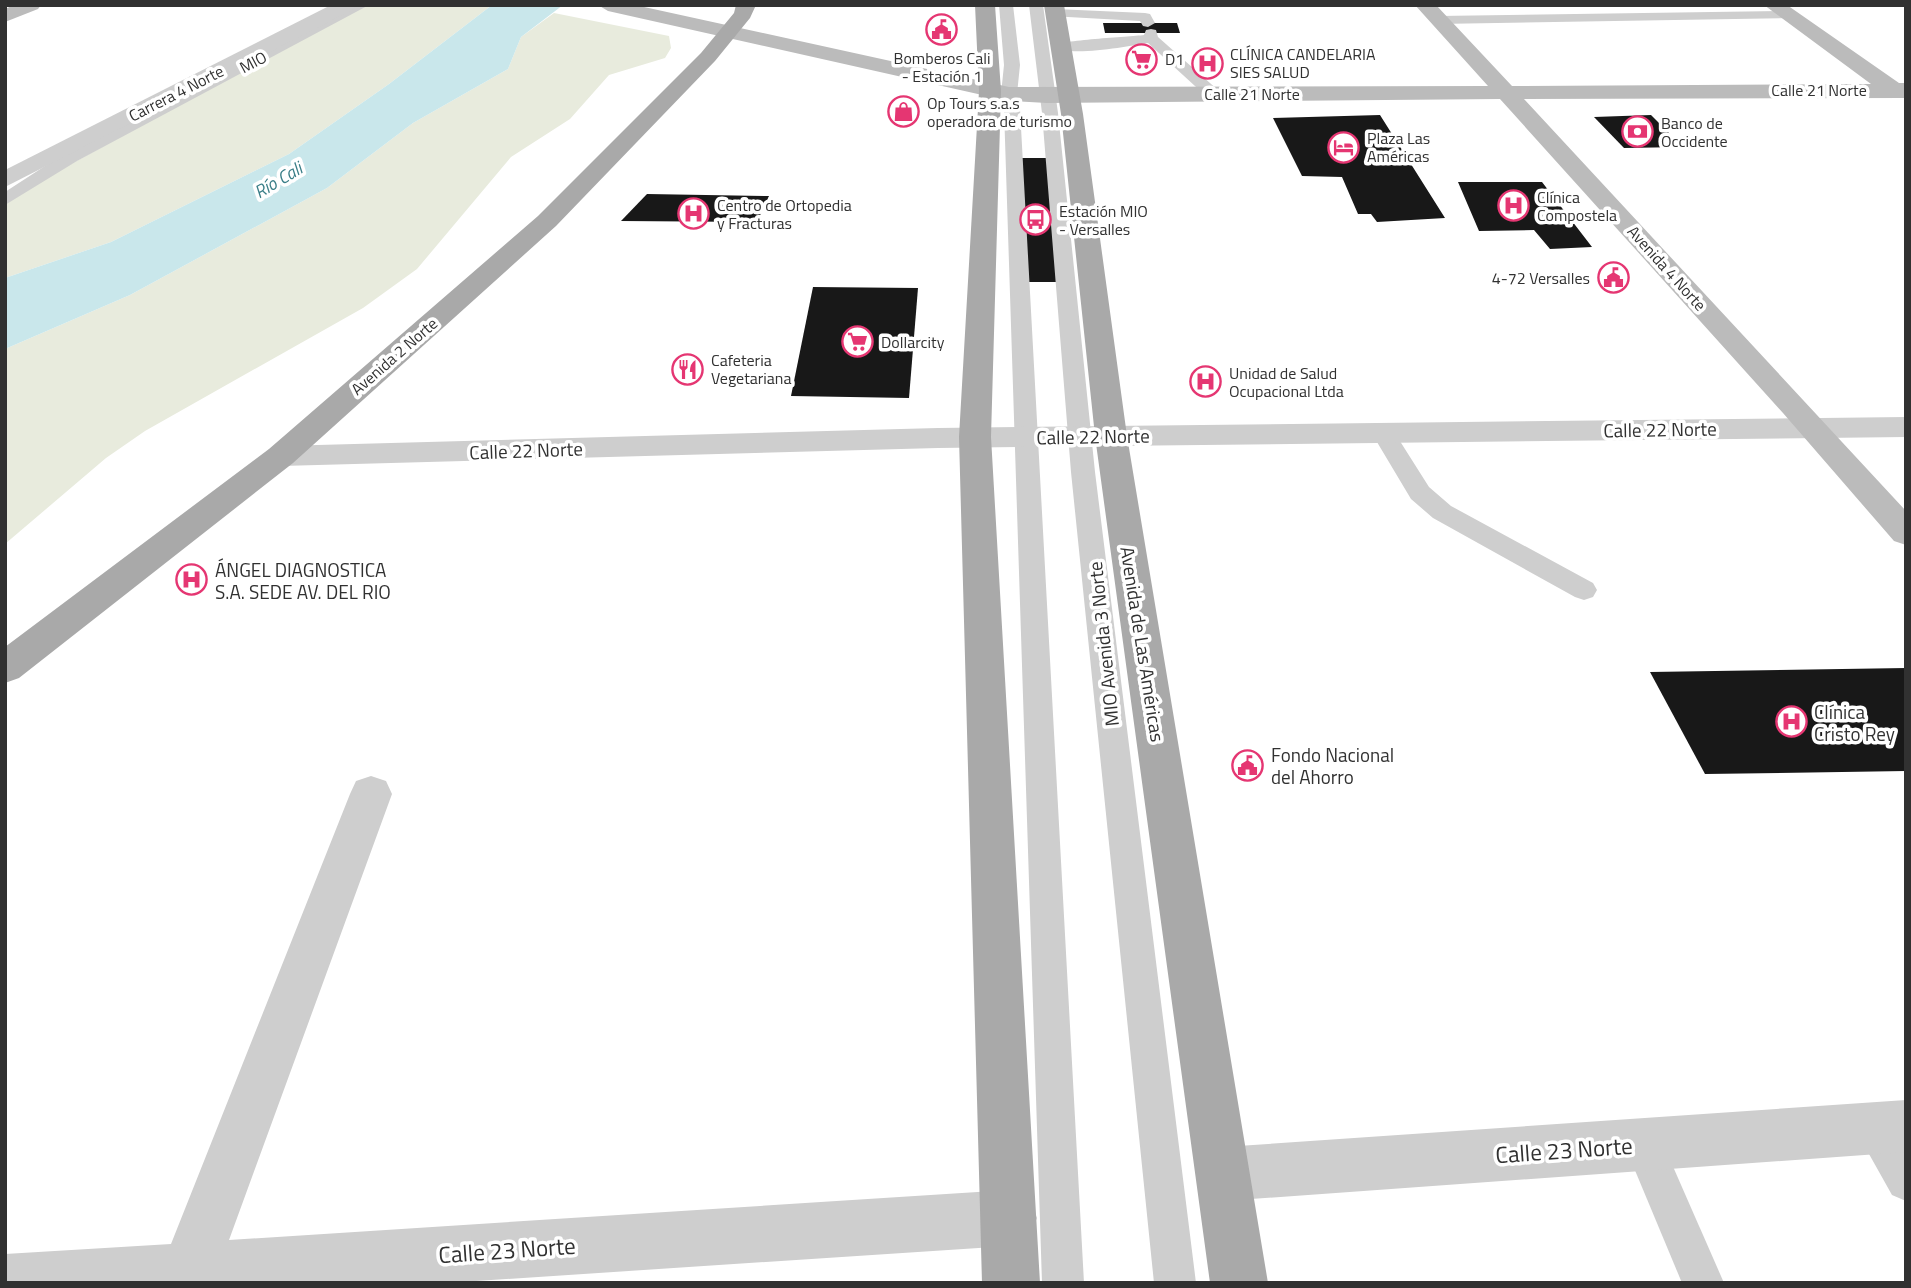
<svg xmlns="http://www.w3.org/2000/svg" width="1911" height="1288" viewBox="0 0 1911 1288" font-family="'Titillium Web',sans-serif">
	<rect width="100%" height="100%" fill="#fff"/>
	<g fill="#e8ebdd">
		<path d="M362,5H492L389,84L289,154L111,242L5,278V200Z"/>
		<path d="M554,13L669,36L671,48L665,58L609,75L570,119L511,157L417,269L363,308L145,431L106,458L5,544V349L130,295L327,188L413,123L508,69L521,37Z"/>
	</g>
	<path fill="#c9e7eb" d="M492,5H563L521,37L508,69L413,123L327,188L130,295L5,349V278L111,242L289,154L389,84Z"/>
	<g fill="#181818">
		<path d="M1103,23H1177L1180,33H1105Z"/>
		<path d="M1380,115L1445,218L1377,222L1371,214H1358L1342,177L1302,176L1273,118Z"/>
		<path d="M1651,115L1683,147L1624,148L1594,117Z"/>
		<path d="M1016,158H1048L1059,282H1022Z"/>
		<path d="M1458,182H1542L1592,247L1550,249L1534,230L1479,231Z"/>
		<path d="M647,194L769,196L757,222L621,221Z"/>
		<path d="M813,287L918,288L909,398L791,396Z"/>
		<path d="M1906,668V771L1705,774L1650,672Z"/>
	</g>
	<g fill="none" stroke-linecap="round" stroke-linejoin="round">
		<g fill="#cecece" fill-rule="evenodd">
			<path d="M351,5H369L77,161L5,205V192L65,153Z"/>
			<path d="M999,5H1013L1020,65L1017,94L1020,109L1084,1283H1042L1004,109L1001,94L1004,65Z"/>
			<path d="M1029,5H1043L1058,113L1095,472L1196,1283H1154L1071,472L1042,113Z"/>
			<path d="M1055,9L1145,13L1150,14L1155,23L1148,27L1143,26L1140,21L1050,16L1048,13L1050,10Z"/>
			<path d="M1787,11L1792,12L1794,15L1792,18L1438,24L1431,20L1438,16Z"/>
			<path d="M1151,29L1156,30L1158,37L1219,91L1221,94L1219,97H1207L1148,43C1129,46 1067,58 1053,46C1060,40 1128,37 1144,35L1146,30Z"/>
			<path d="M1383,425L1391,427L1429,487L1451,506L1593,583L1597,590L1593,597L1584,600L1575,597L1433,518L1411,499L1371,432L1375,427Z"/>
			<path d="M1874,1110C1911,1126 1906,1166 1906,1201L1892,1195L1855,1129L1860,1115Z"/>
			<path d="M1643,1125L1657,1130L1724,1283H1682L1624,1144L1629,1130Z"/>
		</g>
		<g fill="#cecece" fill-rule="evenodd">
			<path d="M331,5H357L354,9L5,187V170Z"/>
			<path d="M1906,417V437L938,448L281,466L269,463L265,456L269,449L281,446L938,428Z"/>
			<path d="M371,776L386,781L392,794L229,1240L1009,1190L1029,1198L1037,1218L1029,1238L1009,1246L446,1283H5V1254L171,1244L350,794L356,781Z"/>
			<path d="M1906,1100V1152L1223,1201L1204,1193L1196,1174L1204,1155L1223,1147Z"/>
		</g>
		<g fill="#bbb" fill-rule="evenodd">
			<path d="M14,5H41L38,9L5,22V9Z"/>
			<path d="M598,5H635L1009,87L1488,86L1415,5H1436L1512,86L1871,84L1764,5H1787L1899,83H1906V98L1524,99L1906,511V545L1894,541L1783,413L1500,99L1047,103L1009,101L608,11Z"/>
		</g>
		<g fill="#a9a9a9" fill-rule="evenodd">
			<path d="M736,5H756L750,18L715,61L556,226L293,463L19,678L5,683V647L269,449L538,216L701,53L734,13Z"/>
			<path d="M975,5H995L1001,91L991,437L1040,1283H982L959,437L979,91Z"/>
			<path d="M1044,5H1064L1083,114L1127,436L1268,1283H1210L1095,436L1061,114Z"/>
		</g>
	</g>
	<defs>
		<symbol id="civic-ring" viewBox="-11 -11 22 22"><circle r="9.5" fill="#fff" stroke="#e53672" stroke-width="1.5"/><path d="M-.6-6.5H3V-4.5H.6V-3L4-1V1h2V6H-6V1h2V-1L-.6-3ZM-1.2 2.5V6h2.4V2.5Z" fill="#e53672"/></symbol>
		<symbol id="supermarket-ring" viewBox="-11 -11 22 22"><circle r="9.5" fill="#fff" stroke="#e53672" stroke-width="1.5"/><path d="M-6-5.5h2.5l.6 2H6L4.5 2H-2.5L-4.4-4H-6ZM-1.5 3.2a1.3 1.3 0 1 0 .1 0ZM3 3.2a1.3 1.3 0 1 0 .1 0Z" fill="#e53672"/></symbol>
		<symbol id="hospital-ring" viewBox="-11 -11 22 22"><circle r="9.5" fill="#fff" stroke="#e53672" stroke-width="1.5"/><path d="M-5-5h3v3.5h4V-5h3V5h-3V1.5h-4V5h-3Z" fill="#e53672"/></symbol>
		<symbol id="shop-ring" viewBox="-11 -11 22 22"><circle r="9.5" fill="#fff" stroke="#e53672" stroke-width="1.5"/><path d="M-5-2.5h2.3a2.7 3.5 0 0 1 5.4 0H5L5.5 6h-11ZM-1.5-2.5h3a1.5 2.3 0 0 0-3 0Z" fill="#e53672"/></symbol>
		<symbol id="bank-ring" viewBox="-11 -11 22 22"><circle r="9.5" fill="#fff" stroke="#e53672" stroke-width="1.5"/><path d="M-6-4H6V4H-6ZM0-2.3a2.3 2.3 0 1 0 0 4.6a2.3 2.3 0 1 0 0-4.6Z" fill="#e53672"/></symbol>
		<symbol id="hotel-ring" viewBox="-11 -11 22 22"><circle r="9.5" fill="#fff" stroke="#e53672" stroke-width="1.5"/><path d="M-6-4.5h1.5V1H6V5H4.5V3h-9V5H-6ZM-4 0a1.8 1.8 0 1 1 3.6 0ZM.5 0V-2.5h3Q6-2.5 6 0Z" fill="#e53672"/></symbol>
		<symbol id="bus-ring" viewBox="-11 -11 22 22"><circle r="9.5" fill="#fff" stroke="#e53672" stroke-width="1.5"/><path d="M-5-6H5V4H4V6H2V4H-2V6H-4V4H-5ZM-3.5-4V0h7V-4ZM-3.5 1.2v1.5H-2V1.2ZM2 1.2v1.5H3.5V1.2Z" fill="#e53672"/></symbol>
		<symbol id="restaurant-ring" viewBox="-11 -11 22 22"><circle r="9.5" fill="#fff" stroke="#e53672" stroke-width="1.5"/><path d="M-5-6h1v4h1v-4h1v4h1v-4h1v5L-1.5 .5V6h-2V.5L-5-1ZM5-6V6H3V1.5H1.5Q1.5-4 5-6Z" fill="#e53672"/></symbol>
	</defs>
	<g fill-rule="evenodd">
		<use href="#civic-ring" x="924" y="12" width="35" height="35"/>
		<use href="#supermarket-ring" x="1124" y="42" width="35" height="35"/>
		<use href="#hospital-ring" x="1190" y="46" width="35" height="35"/>
		<use href="#shop-ring" x="886" y="94" width="35" height="35"/>
		<use href="#bank-ring" x="1620" y="114" width="35" height="35"/>
		<use href="#hotel-ring" x="1326" y="130" width="35" height="35"/>
		<use href="#hospital-ring" x="1496" y="188" width="35" height="35"/>
		<use href="#hospital-ring" x="676" y="196" width="35" height="35"/>
		<use href="#bus-ring" x="1018" y="202" width="35" height="35"/>
		<use href="#civic-ring" x="1596" y="260" width="35" height="35"/>
		<use href="#supermarket-ring" x="840" y="324" width="35" height="35"/>
		<use href="#restaurant-ring" x="670" y="352" width="35" height="35"/>
		<use href="#hospital-ring" x="1188" y="364" width="35" height="35"/>
		<use href="#hospital-ring" x="174" y="562" width="35" height="35"/>
		<use href="#hospital-ring" x="1774" y="704" width="35" height="35"/>
		<use href="#civic-ring" x="1230" y="748" width="35" height="35"/>
	</g>
	<g text-anchor="middle" dominant-baseline="central" stroke-width="7" stroke-linejoin="round" paint-order="stroke">
		<g font-size="16" fill="#313131" stroke="#fff" text-anchor="start">
			<text x="1230" y="54">CLÍNICA CANDELARIA<tspan x="1230" dy="18">SIES SALUD</tspan></text>
			<text x="942" y="58" text-anchor="middle">Bomberos Cali<tspan x="942" dy="18">- Estación 1</tspan></text>
			<text x="1165" y="59">D1</text>
			<text x="927" y="103">Op Tours s.a.s<tspan x="927" dy="18">operadora de turismo</tspan></text>
			<text x="1661" y="123">Banco de<tspan x="1661" dy="18">Occidente</tspan></text>
			<text x="1367" y="138">Plaza Las<tspan x="1367" dy="18">Américas</tspan></text>
			<text x="1537" y="197">Clínica<tspan x="1537" dy="18">Compostela</tspan></text>
			<text x="717" y="205">Centro de Ortopedia<tspan x="717" dy="18">y Fracturas</tspan></text>
			<text x="1059" y="211">Estación MIO<tspan x="1059" dy="18">- Versalles</tspan></text>
			<text x="1590" y="278" text-anchor="end">4-72 Versalles</text>
			<text x="881" y="342">Dollarcity</text>
			<text x="711" y="360">Cafeteria<tspan x="711" dy="18">Vegetariana</tspan></text>
			<text x="1229" y="373">Unidad de Salud<tspan x="1229" dy="18">Ocupacional Ltda</tspan></text>
		</g>
		<g font-size="16" fill="#313131" stroke="#fff">
			<text transform="translate(253 62) rotate(-28)">MIO</text>
			<text x="1819" y="90">Calle 21 Norte</text>
			<text transform="translate(176 93) rotate(-27)">Carrera 4 Norte</text>
			<text x="1252" y="94">Calle 21 Norte</text>
			<text transform="translate(1667 268) rotate(48)">Avenida 4 Norte</text>
			<text transform="translate(394 356) rotate(-41)">Avenida 2 Norte</text>
		</g>
		<g font-size="18" font-style="italic" fill="#3a7e87" stroke="#fff">
			<text transform="translate(278 180) rotate(-31)">Río Cali</text>
		</g>
		<g font-size="19" fill="#313131" stroke="#fff">
			<text transform="translate(1660 429) rotate(-1)">Calle 22 Norte</text>
			<text transform="translate(1093 436) rotate(-1)">Calle 22 Norte</text>
			<text transform="translate(526 450) rotate(-2)">Calle 22 Norte</text>
			<text transform="translate(1103 644) rotate(-96)">MIO Avenida 3 Norte</text>
			<text transform="translate(1143 644) rotate(81)">Avenida de Las Américas</text>
		</g>
		<g font-size="19" fill="#313131" stroke="#fff" text-anchor="start">
			<text x="215" y="569">ÁNGEL DIAGNOSTICA<tspan x="215" dy="22">S.A. SEDE AV. DEL RIO</tspan></text>
			<text x="1814" y="711">Clínica<tspan x="1814" dy="22">Cristo Rey</tspan></text>
			<text x="1271" y="754">Fondo Nacional<tspan x="1271" dy="22">del Ahorro</tspan></text>
		</g>
		<g font-size="23" fill="#313131" stroke="#fff">
			<text transform="translate(1564 1150) rotate(-4)">Calle 23 Norte</text>
			<text transform="translate(507 1250) rotate(-4)">Calle 23 Norte</text>
		</g>
	</g>
	<rect width="1911" height="1288" fill="none" stroke="#313131" stroke-width="14"/>
</svg>
